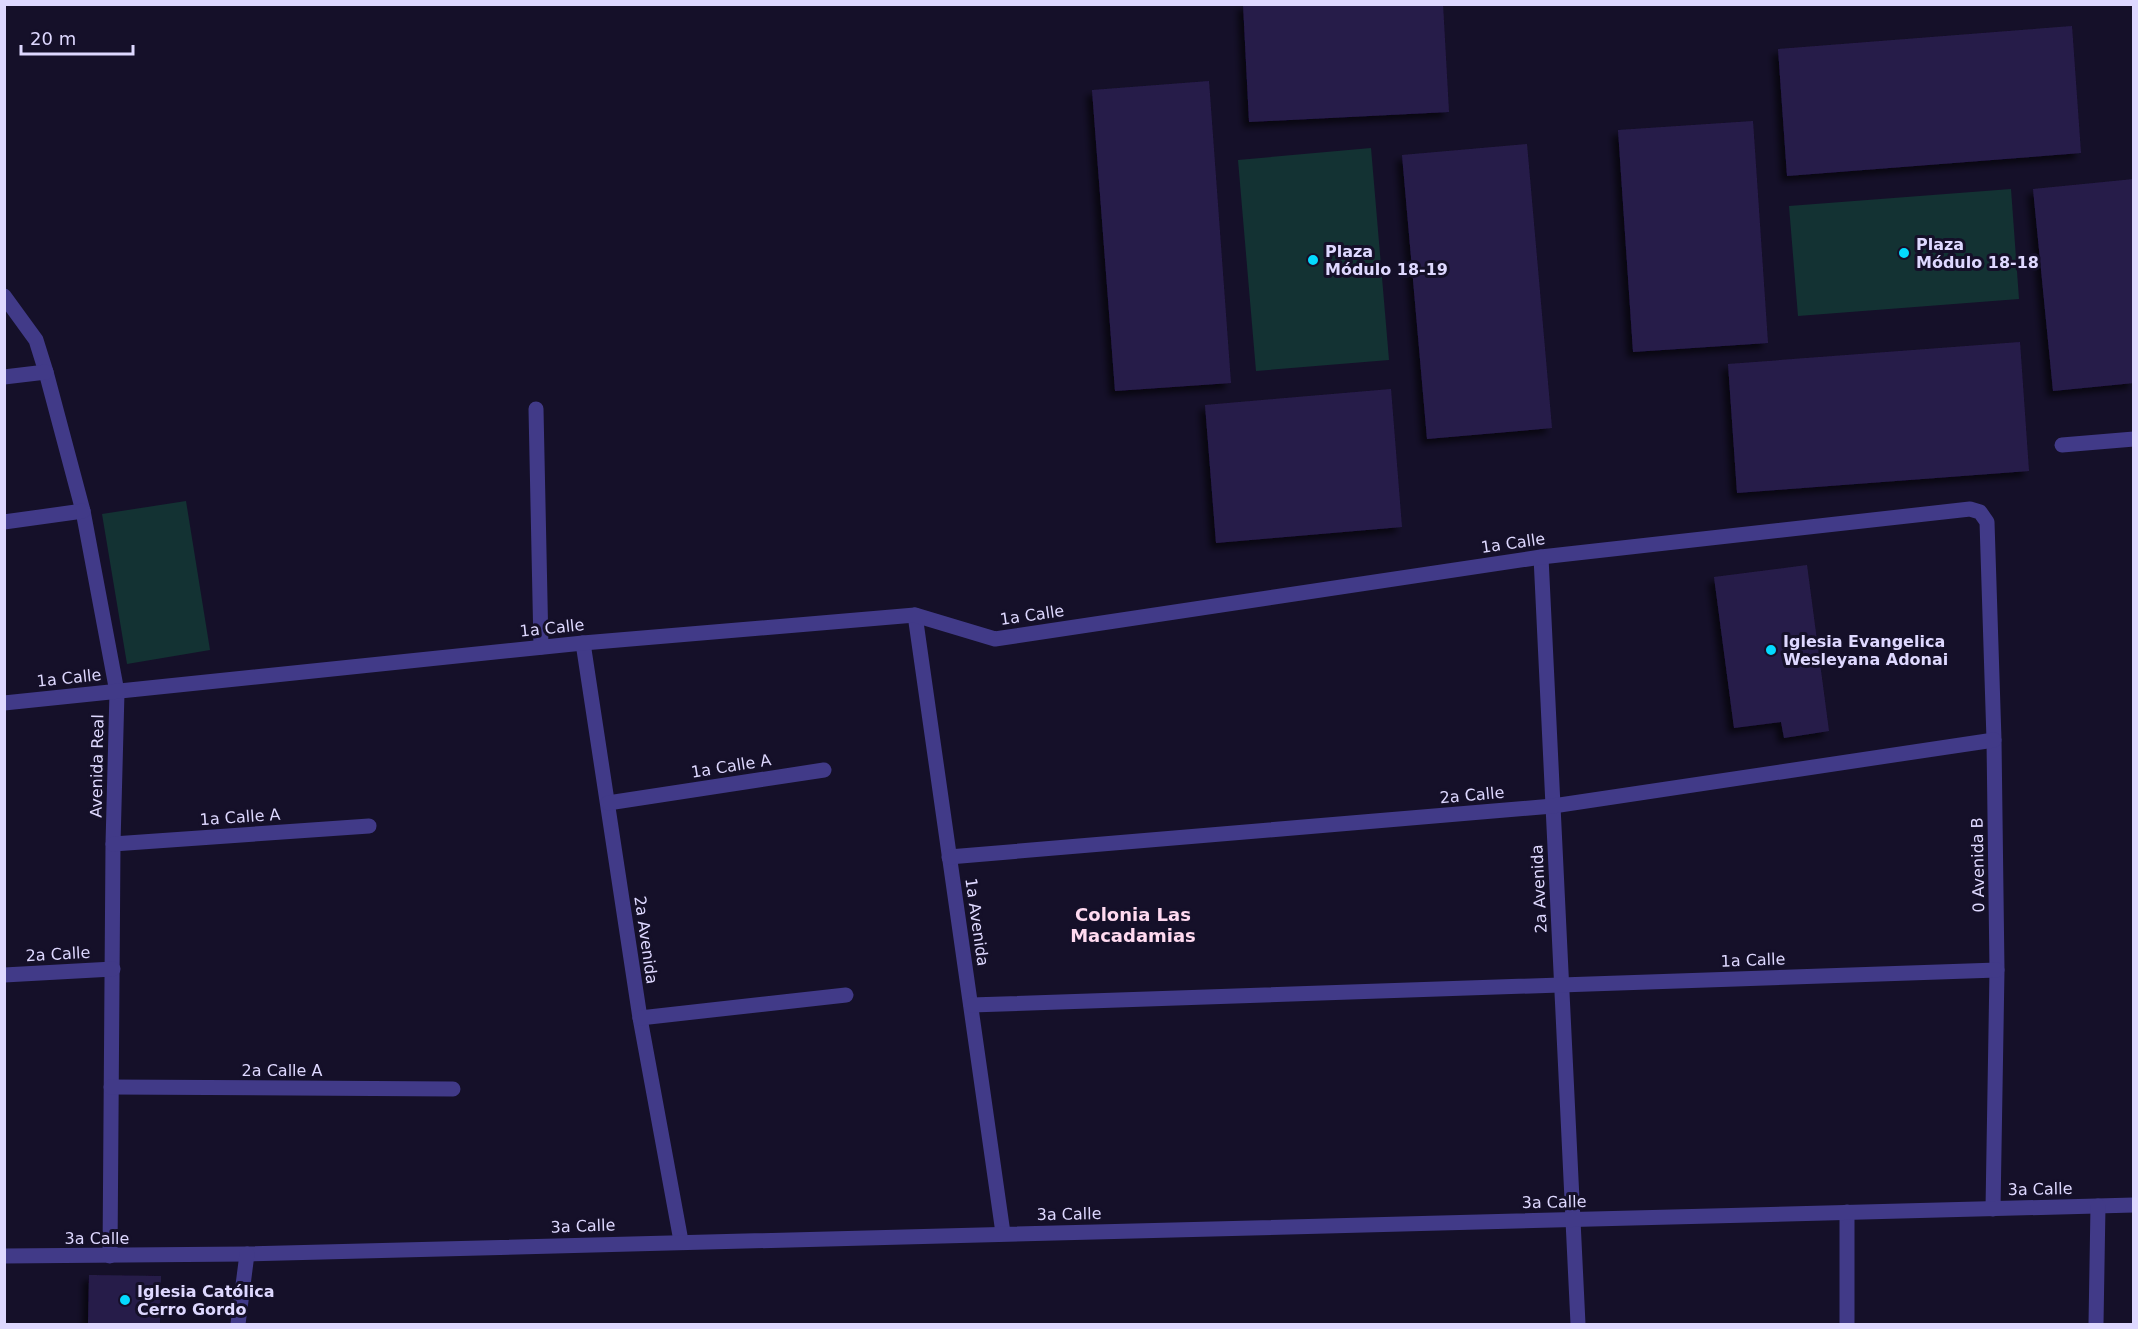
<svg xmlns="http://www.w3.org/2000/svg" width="2138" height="1329" viewBox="0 0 2138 1329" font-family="'DejaVu Sans',sans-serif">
	<defs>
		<filter id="shadow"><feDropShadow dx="-5.5" dy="5.5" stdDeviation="3" flood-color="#0009"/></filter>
	</defs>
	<rect width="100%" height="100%" fill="#151029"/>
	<g fill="#133233">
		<path d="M1371,148L1389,360L1256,371L1238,160Z"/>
		<path d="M2011,189L2019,299L1798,316L1789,206Z"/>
		<path d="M186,501L210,650L127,664L102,514Z"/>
	</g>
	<g fill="#271c4a" filter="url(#shadow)">
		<path d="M1243,4H1443L1449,112L1249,122Z"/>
		<path d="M2072,26L2081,153L1787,176L1778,49Z"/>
		<path d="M1209,81L1231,383L1115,391L1092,90Z"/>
		<path d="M1753,121L1768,343L1633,352L1618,130Z"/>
		<path d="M1527,144L1552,428L1427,439L1402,155Z"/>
		<path d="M2134,179V383L2053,391L2033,189Z"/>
		<path d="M2020,342L2029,471L1737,493L1728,364Z"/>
		<path d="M1391,389L1402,527L1216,543L1205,405Z"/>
		<path d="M1807,565L1829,731L1784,738L1781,722L1734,728L1714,577Z"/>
		<path d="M89,1275L161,1276L160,1324H88Z"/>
	</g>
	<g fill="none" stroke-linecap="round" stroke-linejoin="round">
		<g stroke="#413a88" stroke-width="15">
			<path d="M536,409L541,647"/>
			<path d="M2062,445L2134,439"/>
		</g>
		<g stroke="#413a88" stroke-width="15">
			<path d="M4,296L36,340L46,372L83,511L117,692L113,844L110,1256"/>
			<path d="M4,377L46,372"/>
			<path d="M4,522L83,511"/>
			<path d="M1541,557L1578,1324"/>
			<path d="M915,615L1003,1233"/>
			<path d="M583,643L640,1018L681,1241"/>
			<path d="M4,703L583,643L915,615L995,639L1541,557L1970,509L1980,512L1987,522L1994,740L1997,970L1993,1209"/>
			<path d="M608,803L824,770"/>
			<path d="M113,844L369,826"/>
			<path d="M949,857L1553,806L1994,740"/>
			<path d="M4,975L113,969"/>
			<path d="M971,1005L1997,970"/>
			<path d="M640,1018L846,995"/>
			<path d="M111,1087L453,1089"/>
			<path d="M1847,1212V1324"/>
			<path d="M4,1256L247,1254L2134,1205"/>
			<path d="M238,1324L247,1254"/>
			<path d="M2096,1324L2098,1206"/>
		</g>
	</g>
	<g fill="#04daff" stroke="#151029" stroke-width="2">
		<circle cx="1904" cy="253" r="6"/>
		<circle cx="1313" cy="260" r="6"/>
		<circle cx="1771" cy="650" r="6"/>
		<circle cx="125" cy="1300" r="6"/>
	</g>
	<g text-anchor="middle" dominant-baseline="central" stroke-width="6" stroke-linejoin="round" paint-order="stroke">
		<g font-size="16" font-weight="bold" fill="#ded8ff" stroke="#151029" text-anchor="start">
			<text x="1916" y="244">Plaza<tspan x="1916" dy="18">Módulo 18-18</tspan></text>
			<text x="1325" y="251">Plaza<tspan x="1325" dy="18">Módulo 18-19</tspan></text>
			<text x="1783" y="641">Iglesia Evangelica<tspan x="1783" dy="18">Wesleyana Adonai</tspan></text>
			<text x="137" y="1291">Iglesia Católica<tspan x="137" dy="18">Cerro Gordo</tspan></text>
		</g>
		<g font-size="16" fill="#ded8ff" stroke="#151029">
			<text transform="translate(1513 543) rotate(-8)">1a Calle</text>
			<text transform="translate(1032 615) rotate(-8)">1a Calle</text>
			<text transform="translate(552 628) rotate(-6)">1a Calle</text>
			<text transform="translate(69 678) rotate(-6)">1a Calle</text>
			<text transform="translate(97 766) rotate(-89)">Avenida Real</text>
			<text transform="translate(731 766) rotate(-9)">1a Calle A</text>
			<text transform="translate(1472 795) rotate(-5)">2a Calle</text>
			<text transform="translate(240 817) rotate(-4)">1a Calle A</text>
			<text transform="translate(1978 865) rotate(-91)">0 Avenida B</text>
			<text transform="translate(1539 889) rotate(-93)">2a Avenida</text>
			<text transform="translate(977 922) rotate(82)">1a Avenida</text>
			<text transform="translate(646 940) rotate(82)">2a Avenida</text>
			<text transform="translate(58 954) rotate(-3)">2a Calle</text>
			<text transform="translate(1753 960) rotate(-2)">1a Calle</text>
			<text x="282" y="1070">2a Calle A</text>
			<text transform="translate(2040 1189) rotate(-1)">3a Calle</text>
			<text transform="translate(1554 1202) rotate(-1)">3a Calle</text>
			<text transform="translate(1069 1214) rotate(-1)">3a Calle</text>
			<text transform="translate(583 1226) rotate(-2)">3a Calle</text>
			<text x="97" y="1238">3a Calle</text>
		</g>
		<g font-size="18" font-weight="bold" fill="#ffdaf0" stroke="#151029">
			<text x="1133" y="914">Colonia Las<tspan x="1133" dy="21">Macadamias</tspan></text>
		</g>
	</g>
	<rect width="2138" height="1329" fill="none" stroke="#ded8ff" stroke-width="12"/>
	<path d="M21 45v9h112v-9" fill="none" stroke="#ded8ff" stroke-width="3"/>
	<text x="30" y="45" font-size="18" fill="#ded8ff" stroke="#151029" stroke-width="4.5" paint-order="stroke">20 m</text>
</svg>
